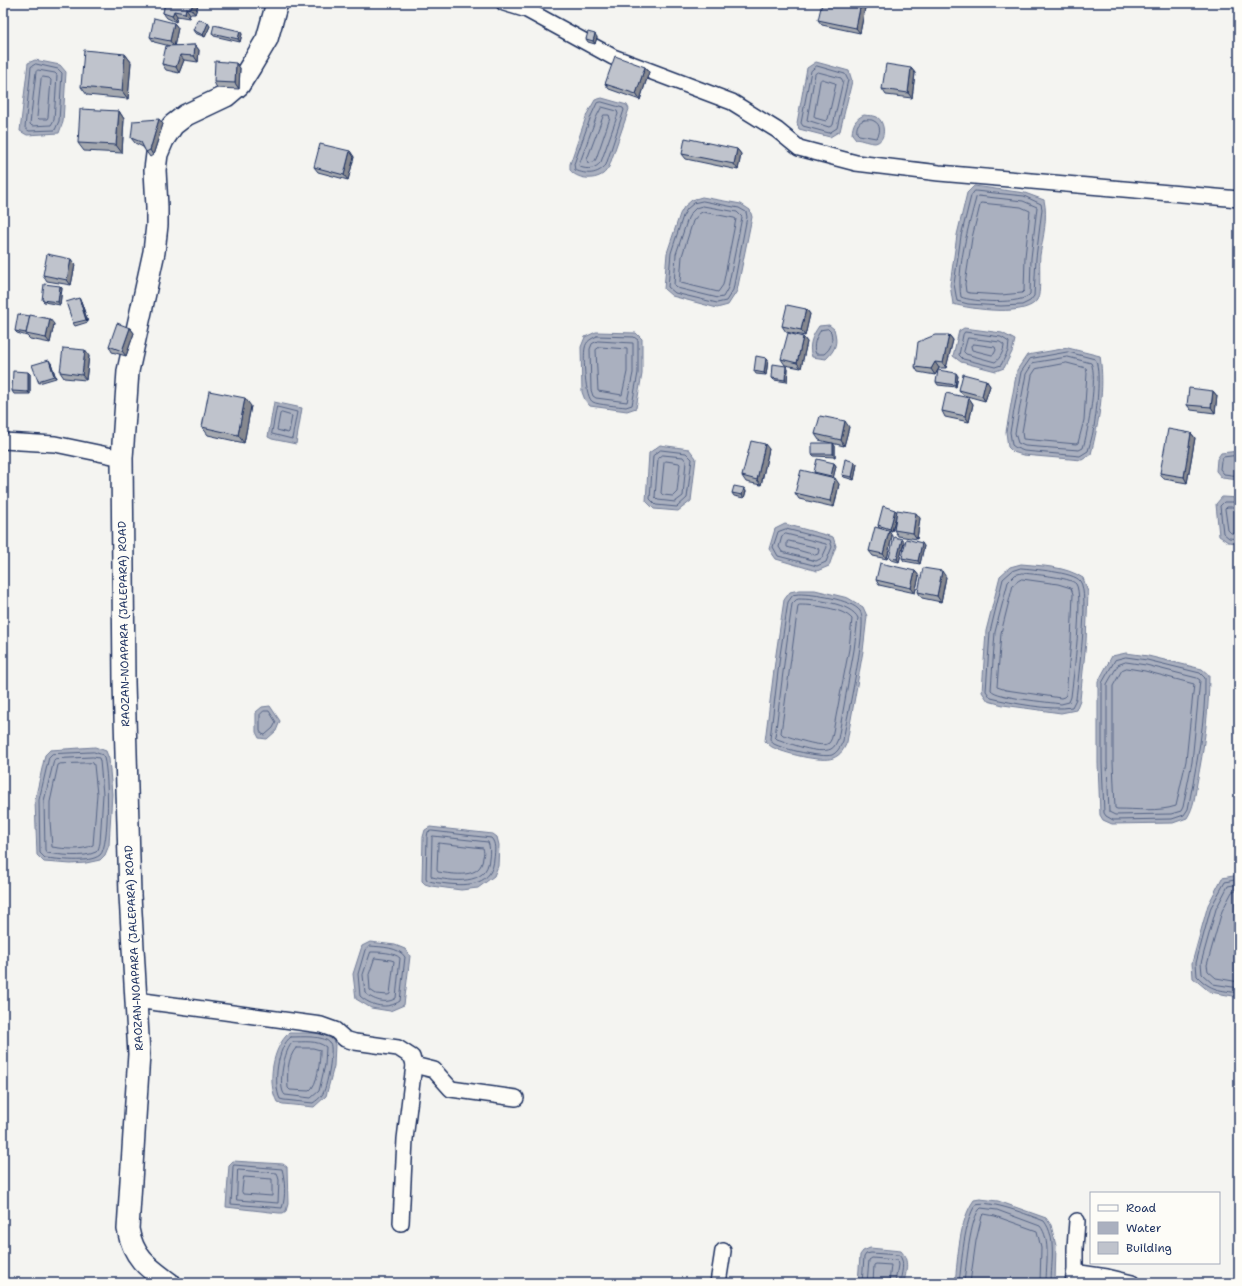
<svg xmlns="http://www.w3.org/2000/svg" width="1242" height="1286" viewBox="0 0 1242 1286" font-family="'Shantell Sans',sans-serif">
	<rect width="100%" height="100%" fill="#f4f4f1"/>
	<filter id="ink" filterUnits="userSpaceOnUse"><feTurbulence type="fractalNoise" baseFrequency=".025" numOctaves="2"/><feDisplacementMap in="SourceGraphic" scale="8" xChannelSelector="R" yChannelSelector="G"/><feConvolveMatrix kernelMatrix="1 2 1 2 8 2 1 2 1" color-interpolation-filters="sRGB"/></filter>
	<g filter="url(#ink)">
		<g fill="#aab0bf" stroke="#717c98">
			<path d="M35,60L60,65L66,72L63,122L59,133L27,135L20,131L28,63Z"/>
			<path d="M816,62L849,71L852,81L840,131L830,137L799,129L797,123L807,68Z"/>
			<path d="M602,98L627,105L629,109L609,167C607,169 605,173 603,174C593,181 577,179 570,170V164L587,114L595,100Z"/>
			<path d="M864,115C868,116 873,115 877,117C885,122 887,141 875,143C869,143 862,140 856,139L852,134C853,124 855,119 864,115Z"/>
			<path d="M974,186L1025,193L1044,200C1048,217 1043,238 1040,255C1039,264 1041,292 1038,298C1030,318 970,309 953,304L950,285L957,235L967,193Z"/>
			<path d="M702,197L741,204L750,210L752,217L737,291L728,305L717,308L672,296L664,289L667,253L680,214L684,207L692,200Z"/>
			<path d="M829,325L834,329C838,343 836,349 826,359L812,357C808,346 812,336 819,326Z"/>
			<path d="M964,328L1002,333L1015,340L1012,352L1004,368L996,371L961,362L953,356L959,331Z"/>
			<path d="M596,332L636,333L642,339V374L636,408L627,411L590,406L585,400L582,392L581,347L585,337Z"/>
			<path d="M1068,348L1100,356C1105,389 1099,421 1091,454L1082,460L1023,455L1013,452L1008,447L1006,432L1017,370L1027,355Z"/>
			<path d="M274,402L302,408L296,444L272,439L268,437Z"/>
			<path d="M660,445L689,449L696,458L691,501L678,511L654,509L646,501L649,453Z"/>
			<path d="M1239,451V480L1222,478L1216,471L1217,459L1221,453Z"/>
			<path d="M1222,497L1239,498V543L1228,542L1219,536L1216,504Z"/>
			<path d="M785,524L833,537L836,546L829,566L817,571L776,559L769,549L775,529Z"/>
			<path d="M1021,564C1042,566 1065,566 1083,578L1088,592L1086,642L1080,700L1076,710L1061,713L1003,705L988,701L982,692L986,631L1000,576L1010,567Z"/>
			<path d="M799,590H815L848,598L863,607L867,616L863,651L847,742C844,749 841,755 833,758C822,763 783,753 772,747C770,746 767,743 765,741L776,654L784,600L790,592Z"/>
			<path d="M1126,653L1148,656L1202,669L1209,675C1209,711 1204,748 1197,783C1195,795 1194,807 1187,818L1173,823L1112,824L1103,820L1100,815L1098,763V682L1112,656Z"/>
			<path d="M270,706L280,721L276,731L267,739L259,738L256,732V712L262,707Z"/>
			<path d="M95,747L106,751L109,759L112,794L109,845L105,855L100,860L86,863L71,864L44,862L37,855L35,800L45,755L50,750Z"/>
			<path d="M430,827L493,834L497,837L499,845L498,866L494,876L478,888L461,890L431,886L425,884L422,881L423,837L425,830Z"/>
			<path d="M3,845C9,854 8,864 3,873Z"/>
			<path d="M1239,875V997L1210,992L1193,978L1192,963L1208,905L1222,878Z"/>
			<path d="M370,942L395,945L405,949L410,956L404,1005L390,1011L371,1008L356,999L353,974L362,946Z"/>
			<path d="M289,1033H315L324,1035L332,1039L335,1044L334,1066L326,1096L314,1107L283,1104L277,1102C267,1083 272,1048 289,1033Z"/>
			<path d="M233,1161L283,1164L287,1167L288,1204L286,1211L283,1213H279L226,1207L229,1165Z"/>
			<path d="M980,1199L998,1201L1046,1218L1051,1225L1056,1246L1055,1283H955C958,1257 959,1221 974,1200Z"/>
			<path d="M870,1248L901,1251C910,1261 906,1271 904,1283H858L860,1255L863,1251Z"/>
		</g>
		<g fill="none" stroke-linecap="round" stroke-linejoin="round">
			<g stroke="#546385" stroke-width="1">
				<path d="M36,64L58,69L62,73L59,121L55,130L29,131L25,128L31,67Z"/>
				<path d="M817,66L845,74L848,80L837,128L829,133L803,126L801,123L811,71Z"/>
				<path d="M38,70L55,73L57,75L54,120L51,125L32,126L30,124L36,72Z"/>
				<path d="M818,72L841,78L843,81L833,125L829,127L807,120L815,74Z"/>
				<path d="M43,77L49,78L51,80L48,117L47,119H39L37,117L41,79Z"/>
				<path d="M822,79L835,83L836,84L828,119L826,121L815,118L814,116L820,81Z"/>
				<path d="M602,102L623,108L624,110L606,165C597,175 587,175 575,170L574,164L591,116L597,103Z"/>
				<path d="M602,107L617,111L618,114L601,162C595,169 588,170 580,167L579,165L596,118Z"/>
				<path d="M604,115H609L610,118L596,159L594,162L588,163L587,160Z"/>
				<path d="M864,120C867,120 872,119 874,121C881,124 881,134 876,138L859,135L857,133C856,127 858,122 864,120Z"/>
				<path d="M975,191L1024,196L1041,204L1042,209L1036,258L1034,296L1030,301L1022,305L1001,306L968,304L957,301L954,284L961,236L971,196Z"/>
				<path d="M978,196L1023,201L1037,207L1031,258L1030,294C1022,305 972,302 961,297C956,269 969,225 976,198Z"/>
				<path d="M703,201L739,208L746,212L747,217L733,290L726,301L717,303L675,293L668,287L671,253L683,216L687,209L694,203Z"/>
				<path d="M981,203L1021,207L1030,211L1025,257L1024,291L1022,293L1001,295L970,293L966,292L965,284L972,238Z"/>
				<path d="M703,206L737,212L742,217L728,288L723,297L718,298L677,288L674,285L676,254L688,218L691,213L696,208Z"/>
				<path d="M703,212L734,218L736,219L723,285L718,292L681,283L680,282L682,256L693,221L699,214Z"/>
				<path d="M828,329L831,332C833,341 832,348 824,354H816C812,346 816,337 821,330Z"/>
				<path d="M965,332L1001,337L1009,342L1008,351L1001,365L995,367L963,359L959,355L963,335Z"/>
				<path d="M597,336L634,337L638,340V373L632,405L626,407C619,406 598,405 593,402C585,399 583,356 585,348C586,341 591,339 597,336Z"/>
				<path d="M968,338L1000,342L1004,345C1004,350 1000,359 995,362L966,354L964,352Z"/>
				<path d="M598,341L633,343V373L627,402L596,398L593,396L591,390L590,349L592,344Z"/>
				<path d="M974,344L995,347L996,350L994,354L992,355L972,350L971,346Z"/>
				<path d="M600,347L627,349V372L622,395L598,391L596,350Z"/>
				<path d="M1068,352L1095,359C1101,368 1097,408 1095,420C1094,430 1091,441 1088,451L1080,456L1024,451L1016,448L1012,445L1010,432L1021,372L1030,359Z"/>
				<path d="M1068,357L1091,363C1098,376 1088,432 1083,448L1079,450L1025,446L1018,443L1015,433L1026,374L1033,363Z"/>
				<path d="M1067,363L1086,368L1087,373L1084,420L1078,443L1076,444L1023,439L1022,432L1032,375L1036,369Z"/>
				<path d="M277,407L297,412L292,439L272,434Z"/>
				<path d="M282,413L292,416L289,432L288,433L277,430L280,414Z"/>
				<path d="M661,450L686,453L692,459L687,498L677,507L656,505L650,499L653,456Z"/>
				<path d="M663,455L683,457L686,461L683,496L675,502L658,500L655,497L658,459Z"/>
				<path d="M1239,455L1223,457L1221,461L1220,469L1224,474L1239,476"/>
				<path d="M666,461L679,463L680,464L677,492L673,496L663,495L661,493L664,463Z"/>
				<path d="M1239,502H1224L1220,506L1223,533L1229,538L1239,539"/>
				<path d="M1239,507H1227L1225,509L1228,530L1231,533L1239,534"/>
				<path d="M786,529L830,540L832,547L826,562L817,566L778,556L773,547L778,532Z"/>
				<path d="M786,534L826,544L827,547L822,558L816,561L782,552L779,547L782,536Z"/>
				<path d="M789,541L818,548L819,550L818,554L815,555L787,547V542Z"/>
				<path d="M1021,568C1032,569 1074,572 1080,581C1090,593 1078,679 1076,699L1072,707C1052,711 1011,703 991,698L986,691L990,632L1003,579L1012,571Z"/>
				<path d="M1022,573C1031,574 1071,577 1076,584C1084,595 1073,680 1071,697L1069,702L1061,704C1048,702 997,698 991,690L995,632L1008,582L1015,575Z"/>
				<path d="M1022,579L1058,584L1071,588L1073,594L1071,641L1066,695L1064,697L1061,698L1006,690L997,687L1001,633L1013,585L1018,581Z"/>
				<path d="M799,594C813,594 851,599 860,611C869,622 846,721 843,741C840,747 838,752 832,755C822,758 783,749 774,744C772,743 771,741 770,739L780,655L788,602L793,595Z"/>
				<path d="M799,599C814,599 851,603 858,618L854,650L838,739C836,743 835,747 831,749C818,755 789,743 777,739L775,737L785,656L792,604L796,600Z"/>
				<path d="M800,605C814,605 843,608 852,619L849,649L832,737C832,738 830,742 829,743C823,749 791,737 783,735L781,733L798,606Z"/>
				<path d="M1126,657L1147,660L1200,673L1205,678C1206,720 1196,767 1188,809L1184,815L1172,819L1113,820L1106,816L1104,813L1102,763V683L1115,660Z"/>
				<path d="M1126,662L1146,665L1197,678L1200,680L1192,762L1183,807L1181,811L1171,814L1115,815L1109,812L1107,763V684L1118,665Z"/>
				<path d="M1127,668L1145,671L1194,684L1186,761L1176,806C1158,812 1136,809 1117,809L1115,808L1113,762V686L1122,670Z"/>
				<path d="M264,711H269L276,722L273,728L265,735L262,734L260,731V715Z"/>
				<path d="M94,752L103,755C109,767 110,847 100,855C89,864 58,859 45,858L40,853L39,800L49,757L52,754Z"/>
				<path d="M93,757L99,758L100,761L103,794L100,843C99,846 99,850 96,852C84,858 60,855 47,853L45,850L44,801L54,760L55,759Z"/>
				<path d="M93,763L94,765L97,794L93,845C81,851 65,849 52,847L50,821V802L58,765L60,764Z"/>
				<path d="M432,831L491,838C496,843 495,851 494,858C493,885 469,886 448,884C441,883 434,883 427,880L426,878L427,837L428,832Z"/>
				<path d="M433,836L488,842C490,847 490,852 489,858C488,887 451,881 432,877L431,875L432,838Z"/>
				<path d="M439,843L483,848C484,851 484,854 483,857C482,880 453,874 438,872L437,870L438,845Z"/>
				<path d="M1239,879L1225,882L1211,907L1196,963L1197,976C1211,991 1220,990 1239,993"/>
				<path d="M1239,884L1228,886L1216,909L1201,963L1202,974L1213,984L1239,988"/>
				<path d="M1239,890L1232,892L1222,911L1207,965L1208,971L1216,978L1239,982"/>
				<path d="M370,946C381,947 399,947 405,957L400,1001C387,1010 371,1006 360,996L358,974L365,950Z"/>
				<path d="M371,952C379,952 394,952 400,958L396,998C386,1005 373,1000 365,993L363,975Z"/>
				<path d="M375,958L391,960L394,961L390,994L388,995L376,994L370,990L369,975Z"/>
				<path d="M291,1037C301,1037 324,1035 330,1043C334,1049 327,1089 322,1095C320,1098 316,1101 313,1103L284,1100L280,1099C273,1085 277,1046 291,1037Z"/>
				<path d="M293,1042C304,1042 317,1040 326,1047L325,1065L319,1091L311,1098L285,1095C277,1088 284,1048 293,1042Z"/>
				<path d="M296,1048H313L320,1050C320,1061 318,1085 309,1091L290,1090L288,1088C287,1076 287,1058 296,1048Z"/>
				<path d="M234,1165L282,1169C285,1180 286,1197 282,1208L231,1204L233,1167Z"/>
				<path d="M238,1170L277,1173L279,1180L278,1203L237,1200Z"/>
				<path d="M244,1177L272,1179V1196L243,1194L242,1192Z"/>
				<path d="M862,1283L864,1257L866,1254L871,1253L899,1255C906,1262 901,1274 900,1283"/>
				<path d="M867,1283L869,1260L872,1258L897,1260L898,1265L895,1283"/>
				<path d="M873,1283L874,1265L876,1264L891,1265L889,1283"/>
				<path d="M959,1283C962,1261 964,1221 976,1204C991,1200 1029,1215 1044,1221C1057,1238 1051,1263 1051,1283"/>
				<path d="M964,1283C966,1268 970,1216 981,1208L997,1210L1040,1226C1051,1239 1046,1266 1046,1283"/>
				<path d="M970,1283L976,1241L982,1216L984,1214L995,1216L1037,1231L1041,1248L1040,1283"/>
			</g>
			<defs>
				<g id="minor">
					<path d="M504,3L527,10L613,57L732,102L777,130L799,148L856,163L939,173L1239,199"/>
					<path d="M3,441L55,444L122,458"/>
					<path d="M136,1000L321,1025L335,1030L345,1039L355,1042L398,1048L412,1057L414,1065L405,1139L401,1223"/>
					<path d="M414,1065L434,1070L451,1089L516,1098"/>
					<path d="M1074,1276L1080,1273L1107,1277L1132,1283"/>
					<path d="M718,1283L723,1251"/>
					<path d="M1073,1283L1075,1270V1248L1077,1221"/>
				</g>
				<path id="secondary" d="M169,1283C147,1267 133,1257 128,1229L139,1054L130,895L124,682L122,458L128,371L154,252L157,225V207L155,170L157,154L163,140L173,125L186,115L226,96L239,85L251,66L267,39L277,3"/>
			</defs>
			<use href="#minor" stroke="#1b2f5e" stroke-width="18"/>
			<use href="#secondary" stroke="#1b2f5e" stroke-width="24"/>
			<use href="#minor" stroke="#fdfcf7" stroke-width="15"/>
			<use href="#secondary" stroke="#fdfcf7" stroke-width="21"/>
		</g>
		<g fill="#a4a8af" stroke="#1b2f5e">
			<path d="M165,3H197L198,5L195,14H190L189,18L177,16L176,22L167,18L163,13Z"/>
			<path d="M866,3L860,33L822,25L818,20Z"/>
			<path d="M174,23L178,28L174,46L195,45L199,50L198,62L184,60L179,73L166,70L162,64L170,46L154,42L150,37Z"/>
			<path d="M210,26L205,37L195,33L193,30Z"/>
			<path d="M240,31L242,34L240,42L214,36L212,33Z"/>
			<path d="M597,37L595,44L588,42L586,39Z"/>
			<path d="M125,54L131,62L128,99L87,95L81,87Z"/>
			<path d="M236,63L240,68L239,89L217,88L214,82Z"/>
			<path d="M645,67L649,72L640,100L609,89L605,84Z"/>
			<path d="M911,68L915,73L912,98L886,95L882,89Z"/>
			<path d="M119,111L124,119L122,153L84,151L78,143Z"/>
			<path d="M163,124L153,155L150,157L143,147L135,143L131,138Z"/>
			<path d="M737,149L741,154L738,170L686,159L682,154Z"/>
			<path d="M350,151L354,157L348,180L318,172L314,167Z"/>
			<path d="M75,265L71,285L47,281L43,275Z"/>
			<path d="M60,286L62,288L60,305L44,302L42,300Z"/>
			<path d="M81,301L88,322L75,326L73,323Z"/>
			<path d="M806,309L810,314L805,336L786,332L782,326Z"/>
			<path d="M30,316L54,324L50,343L30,339L27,336L17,333L15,331Z"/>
			<path d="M130,328L134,333L126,356L112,352L109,346Z"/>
			<path d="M949,335L953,340L946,368H939L935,375L918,372L915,367Z"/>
			<path d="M803,337L807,342L801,368L785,365L781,359Z"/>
			<path d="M89,356L86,380L64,378L60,372Z"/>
			<path d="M766,358L768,360L766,375L756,374L754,371Z"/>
			<path d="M51,363L56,378L39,383L38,381Z"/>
			<path d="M788,369L787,382L774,380L772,378Z"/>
			<path d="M28,372L30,374V394H14L12,391Z"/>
			<path d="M958,376L956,387L938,385L936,382Z"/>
			<path d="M986,380L990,386L985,401L963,395L959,390Z"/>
			<path d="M1213,391L1217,396L1215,413L1191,410L1187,405Z"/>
			<path d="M969,398L973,404L969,422L945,417L942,411Z"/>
			<path d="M251,406L244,443L208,435L202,427Z"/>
			<path d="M849,427L844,446L819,440L815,434Z"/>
			<path d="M1191,433L1195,438L1187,483L1164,479L1160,473Z"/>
			<path d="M835,446V457L814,456L812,454Z"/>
			<path d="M769,449L761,485L746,482L742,476Z"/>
			<path d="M834,463L836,466L833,478L839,484L834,507L799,499L795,493L815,474L814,472Z"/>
			<path d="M857,464L854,480L844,477L842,475Z"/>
			<path d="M746,491L744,498L734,496L732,493Z"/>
			<path d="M897,512L920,518L917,539L898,536L894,530L896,517L892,531L879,528L878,525Z"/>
			<path d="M892,536L887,559L873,556L869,551Z"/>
			<path d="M902,539L904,542L899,562L891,560L889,558Z"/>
			<path d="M924,546L920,564L904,561L902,558Z"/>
			<path d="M915,571L919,576L915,593L879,585L876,580Z"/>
			<path d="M946,577L941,602L922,598L918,592Z"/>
		</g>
		<g fill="#86888f" stroke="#1b2f5e">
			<path d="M193,3H197L198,5L195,14L191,9Z"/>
			<path d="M861,3H866L860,33L856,28Z"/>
			<path d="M186,8L190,14L189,18L185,13Z"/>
			<path d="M174,11L177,16L176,22L172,16Z"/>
			<path d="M174,23L178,28L174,47L170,41Z"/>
			<path d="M208,23L210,26L205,37L203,35Z"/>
			<path d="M240,31L242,34L240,42L238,39Z"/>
			<path d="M595,34L597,37L595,44L593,41Z"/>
			<path d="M195,45L199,50L198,62L194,56Z"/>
			<path d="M125,54L131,62L128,99L122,91Z"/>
			<path d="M180,55L184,60L179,73L176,67Z"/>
			<path d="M236,63L240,68L239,89L235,83Z"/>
			<path d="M645,67L649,72L640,100L636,94Z"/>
			<path d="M911,68L915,73L912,98L908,93Z"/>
			<path d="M119,111L124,119L122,153L116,145Z"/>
			<path d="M159,119L163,124L153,155L150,150Z"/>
			<path d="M737,149L741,154L738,170L734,164Z"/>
			<path d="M350,151L354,157L348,180L344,175Z"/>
			<path d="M71,259L75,265L71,285L67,280Z"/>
			<path d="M60,286L62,288L60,305L58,302Z"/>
			<path d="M79,298L81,301L88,322L86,320Z"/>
			<path d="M806,309L810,314L805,336L801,330Z"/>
			<path d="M50,319L54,324L50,343L46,338Z"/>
			<path d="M130,328L134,333L126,356L122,351Z"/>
			<path d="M949,335L953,340L946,368L943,363Z"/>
			<path d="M803,337L807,342L801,368L797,363Z"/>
			<path d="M85,350L89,356L86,380L82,375Z"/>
			<path d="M766,358L768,360L766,375L764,373Z"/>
			<path d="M49,360L51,363L56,378L54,376Z"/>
			<path d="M935,362L939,368L935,375L931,369Z"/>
			<path d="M786,366L788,369L787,382L785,380Z"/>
			<path d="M28,372L30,374V394L28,392Z"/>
			<path d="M956,373L958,376L956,387L955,385Z"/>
			<path d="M986,380L990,386L985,401L982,396Z"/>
			<path d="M1213,391L1217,396L1215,413L1211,407Z"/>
			<path d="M245,398L251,406L244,443L238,435Z"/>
			<path d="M969,398L973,404L969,422L965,416Z"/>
			<path d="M845,421L849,427L844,446L841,440Z"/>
			<path d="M1191,433L1195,438L1187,483L1184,477Z"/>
			<path d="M833,443L835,446V457L833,454Z"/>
			<path d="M765,444L769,449L761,485L757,480Z"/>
			<path d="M855,462L857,464L854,480L852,477Z"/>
			<path d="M834,463L836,466L833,479L831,476Z"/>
			<path d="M835,478L839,484L834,507L830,501Z"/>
			<path d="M744,488L746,491L744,498L742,495Z"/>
			<path d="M895,510L897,512L892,531L890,529Z"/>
			<path d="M916,513L920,518L917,539L913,533Z"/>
			<path d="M889,531L892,536L887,559L883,554Z"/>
			<path d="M902,539L904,542L899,562L897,559Z"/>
			<path d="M922,543L924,546L920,564L918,561Z"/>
			<path d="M915,571L919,576L915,593L911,588Z"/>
			<path d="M942,571L946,577L941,602L937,596Z"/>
		</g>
		<g fill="#bfc3cc" stroke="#1b2f5e">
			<path d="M165,3H193L191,9L186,8L185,13L174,11L172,16L163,13Z"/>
			<path d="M822,3H861L856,28L818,20Z"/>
			<path d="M154,18L174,23L170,41L150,37Z"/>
			<path d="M198,19L208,23L203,35L193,30Z"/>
			<path d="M214,25L240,31L238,39L212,33Z"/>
			<path d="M588,32L595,34L593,41L586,39Z"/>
			<path d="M195,45L194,56L180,55L176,67L162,64L166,46Z"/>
			<path d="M84,50L125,54L122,91L81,87Z"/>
			<path d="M615,56L645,67L636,94L605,84Z"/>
			<path d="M215,61L236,63L235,83L214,82Z"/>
			<path d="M886,64L911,68L908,93L882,89Z"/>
			<path d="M80,109L119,111L116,145L78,143Z"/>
			<path d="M159,119L150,150L146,152L141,142L131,138L133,121Z"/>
			<path d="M685,138L737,149L734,164L682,154Z"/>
			<path d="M320,144L350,151L344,175L314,167Z"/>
			<path d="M47,254L71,259L67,280L43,275Z"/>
			<path d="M44,284L60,286L58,302L42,300Z"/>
			<path d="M79,298L86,320L73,323L66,302Z"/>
			<path d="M787,305L806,309L801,330L782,326Z"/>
			<path d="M18,314L30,316L26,333L15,331Z"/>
			<path d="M30,315L50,319L46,338L26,334Z"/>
			<path d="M117,323L130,328L122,351L109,346Z"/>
			<path d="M788,333L803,337L797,363L781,359Z"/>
			<path d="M935,335H949L943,363L935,362L931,369L915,367L918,342Z"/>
			<path d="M63,348L85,350L82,375L60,372Z"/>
			<path d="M756,356L766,358L764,373L754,371Z"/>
			<path d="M49,360L54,376L38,381L32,365Z"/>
			<path d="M773,364L786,366L785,380L772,378Z"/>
			<path d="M938,370L956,373L955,385L936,382Z"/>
			<path d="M13,371L28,372V392L12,391Z"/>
			<path d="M963,374L986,380L982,396L959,390Z"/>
			<path d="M1189,388L1213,391L1211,407L1187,405Z"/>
			<path d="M209,391L245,398L238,435L202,427Z"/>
			<path d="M946,393L969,398L965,416L942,411Z"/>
			<path d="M820,416L845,421L841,440L815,434Z"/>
			<path d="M1168,429L1191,433L1184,477L1160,473Z"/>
			<path d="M751,441L765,444L757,480L742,476Z"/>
			<rect x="812" y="443" width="21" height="11"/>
			<path d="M817,459L834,463L831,476L814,472Z"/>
			<path d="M845,459L855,462L852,477L842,475Z"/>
			<path d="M801,470L835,478L830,501L795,493Z"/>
			<path d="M734,486L744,488L742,495L732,493Z"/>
			<path d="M883,506L895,510L890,529L878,525Z"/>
			<path d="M897,510L916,513L913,533L894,530Z"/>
			<path d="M875,527L889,531L883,554L869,551Z"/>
			<path d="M894,537L902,539L897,559L889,558Z"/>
			<path d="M906,539L922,543L918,561L902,558Z"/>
			<path d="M880,563L915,571L911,588L876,580Z"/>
			<path d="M923,568L942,571L937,596L918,592Z"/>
		</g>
	</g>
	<g text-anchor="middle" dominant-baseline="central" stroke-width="3" stroke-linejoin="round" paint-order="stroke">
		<g font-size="11" fill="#1b2f5e" stroke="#fdfcf7">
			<text transform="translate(124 624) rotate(-91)">RAOZAN-NOAPARA (JALEPARA) ROAD</text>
			<text transform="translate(134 948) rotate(-93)">RAOZAN-NOAPARA (JALEPARA) ROAD</text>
		</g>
	</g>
	<rect width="1242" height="1286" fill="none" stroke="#fdfcf7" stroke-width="16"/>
	<rect x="8" y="8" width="1226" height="1270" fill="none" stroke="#1b2f5e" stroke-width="1.5" filter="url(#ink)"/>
	<rect x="1090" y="1192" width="130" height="72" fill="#fdfcf7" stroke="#a3aaba"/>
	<rect x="1098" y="1205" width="20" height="6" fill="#fdfcf7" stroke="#a3aaba"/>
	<text x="1126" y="1212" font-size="12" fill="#1b2f5e">Road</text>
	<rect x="1098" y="1222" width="20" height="12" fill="#aab0bf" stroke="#a3aaba"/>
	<text x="1126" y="1232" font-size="12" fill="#1b2f5e">Water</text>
	<rect x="1098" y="1242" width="20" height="12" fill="#bfc3cc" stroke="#a3aaba"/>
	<text x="1126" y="1252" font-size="12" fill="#1b2f5e">Building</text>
</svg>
